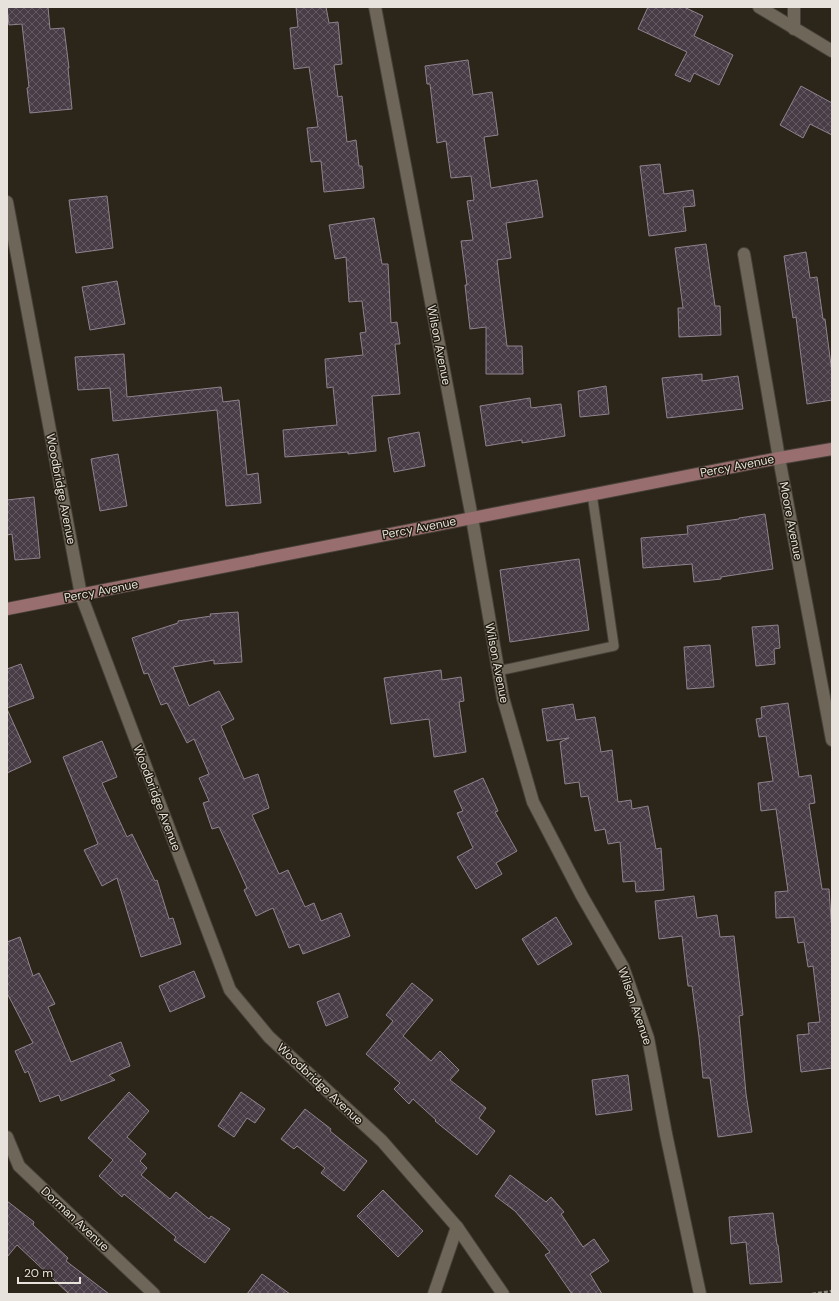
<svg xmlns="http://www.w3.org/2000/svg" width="839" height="1301" viewBox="0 0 839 1301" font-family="'DM Sans',sans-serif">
	<defs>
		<pattern id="building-cross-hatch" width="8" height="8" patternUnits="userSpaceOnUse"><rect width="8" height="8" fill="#483d47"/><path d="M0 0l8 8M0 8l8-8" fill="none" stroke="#625961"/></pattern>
	</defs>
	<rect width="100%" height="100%" fill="#2b251a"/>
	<g fill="url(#building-cross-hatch)" stroke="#8f838e">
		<path d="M7,7H48L50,29L64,28L69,68H68L72,109L30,113L27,88L29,87L22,24L9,25Z"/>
		<path d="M296,7H326L329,23L338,22L342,64L334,65L338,97L342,96L347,142L356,140L359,166H362L364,188L324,192L321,161L311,162L307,128L318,127L309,67L294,69L290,28L298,27Z"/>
		<path d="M648,7H684L703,16L694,36L733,55L719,85L694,73L690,82L675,75L687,52L638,29Z"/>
		<path d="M468,60L473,95L492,92L498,135L484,137L491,188L537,180L543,217L506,223L511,258L497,260L507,346H522L523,374H486V327L470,329L465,285H467L461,241L473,240L467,201L474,200L471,176L451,178L446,141L437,143L430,84H427L425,66Z"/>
		<path d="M801,86L832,103V135L810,124L803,138L780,125Z"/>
		<path d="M660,164L664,194L693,190L695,206L683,207L686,231L649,236L640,166Z"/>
		<path d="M107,196L113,248L76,253L69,200Z"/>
		<path d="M374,218L382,264H388L391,323L397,322L400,344H395L400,394L372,396L376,451L348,454V452L285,457L283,430L337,425L333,387L327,388L325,359L363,355L360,333L366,332L362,301L349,302L346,257L335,259L329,225Z"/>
		<path d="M706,244L715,306H720L721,335L679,337L678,308H683L675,248Z"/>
		<path d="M806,252L810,278L817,277L823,319H825L832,373V400L807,404L796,317L793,318L784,256Z"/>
		<path d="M117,281L125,324L90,330L82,287Z"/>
		<path d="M124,354L127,397L221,387L223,402L239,400L247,475L258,473L261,503L226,506L217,410L113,421L110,388L78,390L75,357Z"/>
		<path d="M702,374V381L738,376L743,409L667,418L662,378Z"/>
		<path d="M606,386L609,414L580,417L578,391Z"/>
		<path d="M530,398L531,408L561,404L565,436L522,443V440L486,446L480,406Z"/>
		<path d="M419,432L425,466L394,472L388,438Z"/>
		<path d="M118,454L127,506L100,511L91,459Z"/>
		<path d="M34,497L40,558L15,560L12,534L7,535V500Z"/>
		<path d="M765,514L773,569L721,577V579L694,582L692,564L643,568L641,538L688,534L687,526L739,519V518Z"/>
		<path d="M579,559L589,630L510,642L500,570Z"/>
		<path d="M238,612L242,662L214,664V660L173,667L189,706L219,691L234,719L221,726L244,779L258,774L269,808L252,815L279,874L288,870L305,907L314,903L321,921L341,913L350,936L303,954L299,944L289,948L273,908L256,916L244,890L247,888L219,827L212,829L203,803L209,801L199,778L209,774L194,739L187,743L167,703L161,705L148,673L144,674L132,638L178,623V621L211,616L210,614Z"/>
		<path d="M778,625L780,648L774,649L775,664L756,666L752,627Z"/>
		<path d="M710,645L714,687L687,689L684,647Z"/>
		<path d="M21,664L34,698L7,708V669Z"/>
		<path d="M441,670L442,680L461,677L464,701L459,702L466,752L434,757L429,719L391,724L384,678Z"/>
		<path d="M788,703L799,777L811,775L815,803L809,804L822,889H829L832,933V1068L801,1072L797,1035L809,1034L808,1023L820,1022L813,966L808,967L804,942L798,943L794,917L776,918L775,892L788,891L776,809L761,811L758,783L773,781L766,736L759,737L756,719L762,718L761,707Z"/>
		<path d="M573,704L576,720L595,717L601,752L612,750L618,802L631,800L632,809L648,806L656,849L661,848L664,890L636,892L635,881L623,882L620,842L608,844L605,829L595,831L588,796L581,797L579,782L565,784L560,742L569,738L547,741L542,709Z"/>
		<path d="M7,709L31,762L7,773Z"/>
		<path d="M102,741L117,777L102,783L127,837L132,834L155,881L157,880L169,919L173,918L181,944L141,957L117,878L102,886L84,850L98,844L63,757Z"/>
		<path d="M483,778L498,811L495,812L517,851L496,863L502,874L476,889L457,857L473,848L457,813L463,811L454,791Z"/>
		<path d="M694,896L697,918L717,915L720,937L734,936L743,1015L739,1016L746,1094L752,1132L718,1137L710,1078H703L699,1037L692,986H688L682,936L659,939L655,901Z"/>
		<path d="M556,917L572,944L538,965L522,939Z"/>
		<path d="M20,937L33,976L39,973L55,1004L48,1007L71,1062L121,1042L130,1066L109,1075L115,1080L61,1101L59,1095L40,1102L28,1071L25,1073L15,1051L33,1043L7,993V942Z"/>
		<path d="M194,971L205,997L170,1012L159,986Z"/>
		<path d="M412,983L433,1000L403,1036L431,1061L440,1051L459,1070L450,1080L486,1108L479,1118L495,1131L477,1155L435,1121L436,1120L413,1099L409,1104L394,1089L400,1083L366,1054L393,1021L386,1015Z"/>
		<path d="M339,993L348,1017L326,1026L317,1002Z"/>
		<path d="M628,1075L632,1110L596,1115L592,1080Z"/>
		<path d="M129,1092L149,1111L127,1137L146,1154L140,1161L147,1168L141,1175L170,1199L176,1192L209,1219L211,1216L230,1229L205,1263L174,1240L176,1237L124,1194L122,1197L99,1176L113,1160L88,1138Z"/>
		<path d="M241,1092L265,1109L255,1123L247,1118L234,1137L218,1126Z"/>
		<path d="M305,1109L331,1129L330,1131L367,1161L344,1191L321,1173L325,1168L297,1146L294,1149L281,1139Z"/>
		<path d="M510,1175L546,1202L551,1197L564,1212L561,1214L583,1247L594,1239L609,1261L590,1274L602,1294H572L545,1255L550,1252L515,1211L495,1196Z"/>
		<path d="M383,1190L423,1231L398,1257L357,1216Z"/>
		<path d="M7,1201L34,1222L33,1225L68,1258L66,1261L109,1294H69L17,1245L7,1257Z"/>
		<path d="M773,1213L777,1245H778L782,1282L750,1284L746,1242L731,1244L729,1217Z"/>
		<path d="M262,1274L290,1294H247Z"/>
	</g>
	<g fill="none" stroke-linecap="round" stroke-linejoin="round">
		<defs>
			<path id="lane" d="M498,671L614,646L592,494"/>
			<g id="street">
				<path d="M375,7L472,518L503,698L533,802L582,896L623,967L648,1038L666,1134L700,1294"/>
				<path d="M759,7L832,51"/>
				<path d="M794,29V7"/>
				<path d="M7,202L81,595L230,990L269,1037L382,1141L457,1227L503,1294"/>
				<path d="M744,254L779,458L832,740"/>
				<path d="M7,1137L19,1166L154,1294"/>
				<path d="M434,1294L457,1227"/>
			</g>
			<path id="secondary" d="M7,609L779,458L832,449"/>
		</defs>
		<use href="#lane" stroke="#474139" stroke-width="11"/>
		<use href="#street" stroke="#474139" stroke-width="14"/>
		<use href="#secondary" stroke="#474139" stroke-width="14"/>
		<path stroke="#8d887f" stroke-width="2.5" stroke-dasharray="4 2" stroke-linecap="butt" d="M812,1294L832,1291"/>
		<use href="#lane" stroke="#6d6659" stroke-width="9"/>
		<use href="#street" stroke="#6d6659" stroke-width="12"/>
		<use href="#secondary" stroke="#986e6e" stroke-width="12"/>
	</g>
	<g text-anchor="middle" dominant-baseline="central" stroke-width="3" stroke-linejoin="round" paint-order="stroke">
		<g font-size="12" fill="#e7e3dc" stroke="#221c11">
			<text transform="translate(439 345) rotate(79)">Wilson Avenue</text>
			<text transform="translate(737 466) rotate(-11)">Percy Avenue</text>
			<text transform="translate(61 489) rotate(79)">Woodbridge Avenue</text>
			<text transform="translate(791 521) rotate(79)">Moore Avenue</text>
			<text transform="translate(419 528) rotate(-11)">Percy Avenue</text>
			<text transform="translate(101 591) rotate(-11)">Percy Avenue</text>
			<text transform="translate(497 663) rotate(79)">Wilson Avenue</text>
			<text transform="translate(157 798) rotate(69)">Woodbridge Avenue</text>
			<text transform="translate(635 1006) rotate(71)">Wilson Avenue</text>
			<text transform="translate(320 1084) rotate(43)">Woodbridge Avenue</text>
			<text transform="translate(75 1219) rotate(43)">Dorman Avenue</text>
		</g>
	</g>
	<rect width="839" height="1301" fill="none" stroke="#e7e3dc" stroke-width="16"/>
	<path d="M18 1277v6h62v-6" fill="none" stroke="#e7e3dc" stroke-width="2"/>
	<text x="24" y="1277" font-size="12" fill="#e7e3dc" stroke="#221c11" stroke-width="3" paint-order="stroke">20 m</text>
</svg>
